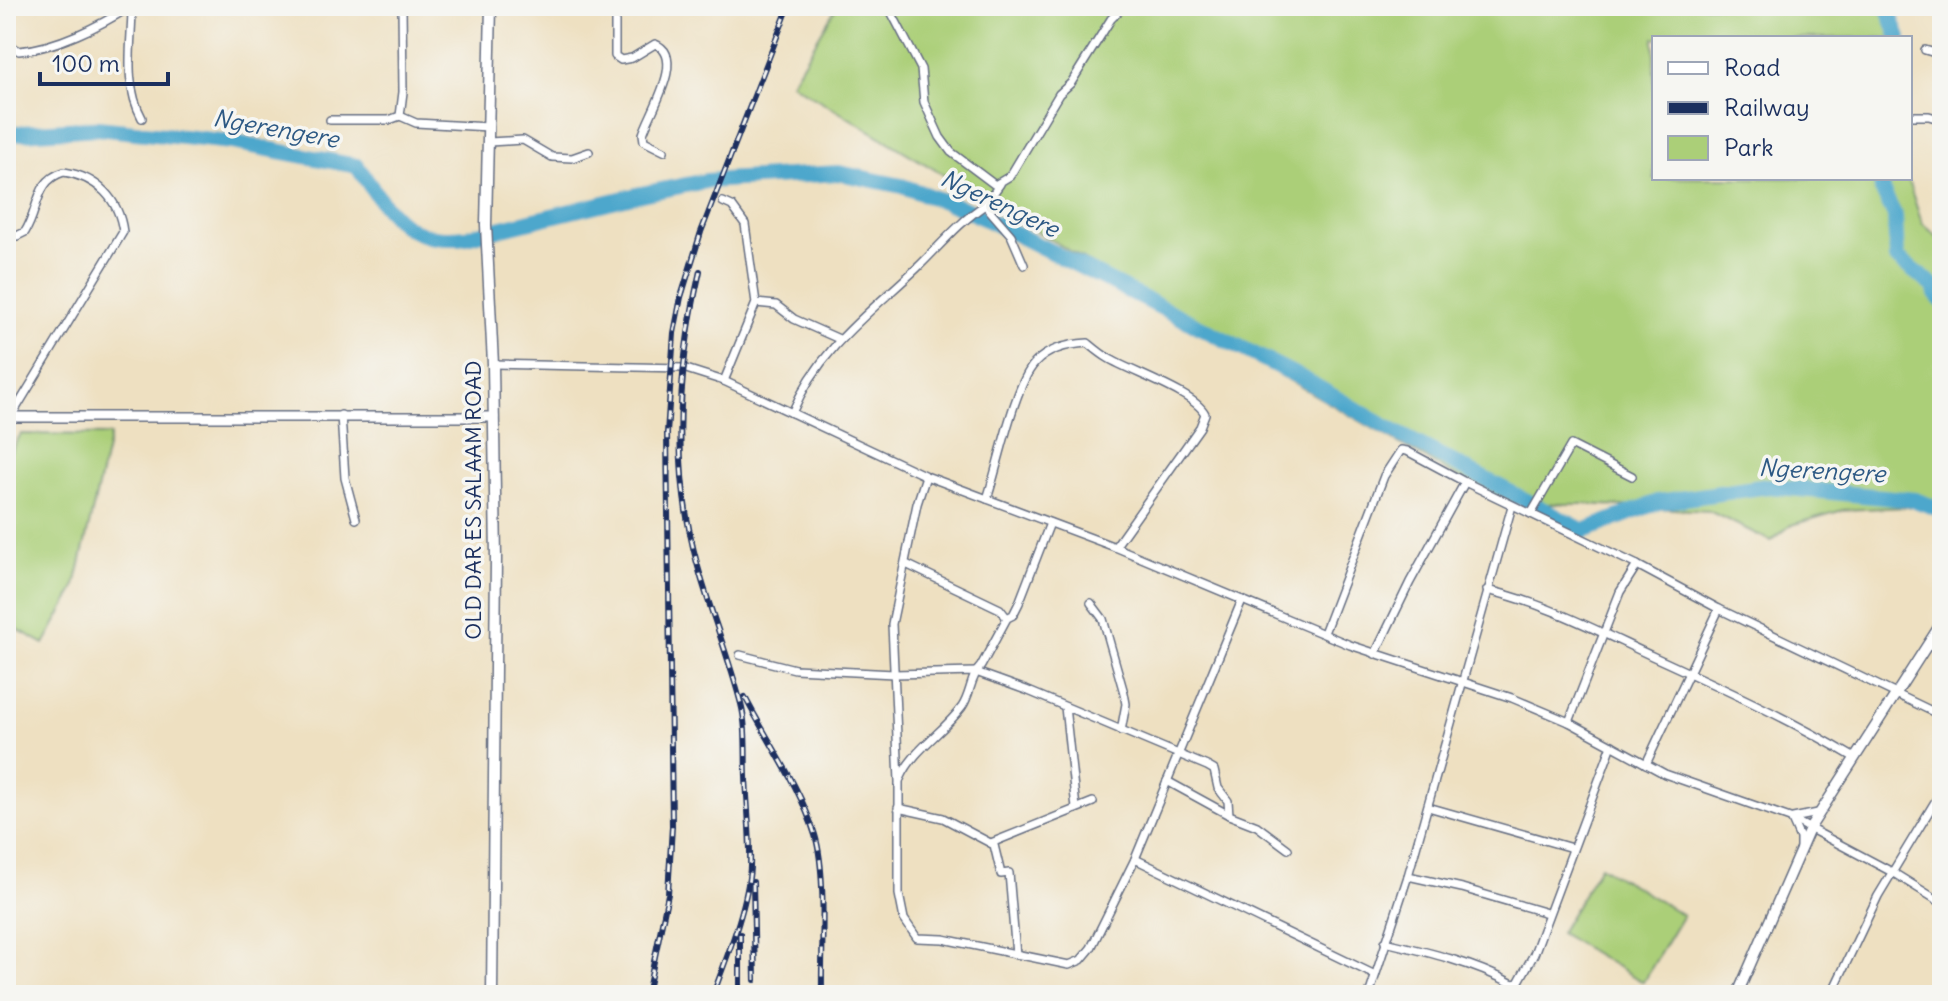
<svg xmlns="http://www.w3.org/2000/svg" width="1948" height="1001" viewBox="0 0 1948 1001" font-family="Delius,sans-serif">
	<rect width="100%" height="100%" fill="#f6f6f2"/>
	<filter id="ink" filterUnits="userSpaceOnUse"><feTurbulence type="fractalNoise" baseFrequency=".0125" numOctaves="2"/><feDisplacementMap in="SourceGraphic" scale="16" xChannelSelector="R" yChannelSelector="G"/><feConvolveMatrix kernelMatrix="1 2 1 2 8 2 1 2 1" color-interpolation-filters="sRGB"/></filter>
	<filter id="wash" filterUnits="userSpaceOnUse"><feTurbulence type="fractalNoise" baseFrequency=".006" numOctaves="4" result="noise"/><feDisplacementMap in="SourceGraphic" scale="32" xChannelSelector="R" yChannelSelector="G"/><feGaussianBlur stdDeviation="1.8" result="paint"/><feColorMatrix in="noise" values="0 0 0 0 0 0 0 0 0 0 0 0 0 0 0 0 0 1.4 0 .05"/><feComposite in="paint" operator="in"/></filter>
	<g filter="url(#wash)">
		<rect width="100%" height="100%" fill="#eee0c1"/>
		<g fill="#abcf78" stroke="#637f6b" stroke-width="2">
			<path d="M837,6H1891L1903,38H1654V178H1907L1922,223L1942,241V509L1929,506L1843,510L1791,525L1771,541L1709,511L1585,504H1505L1184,320L791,83Z"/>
			<path d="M21,434L110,435L74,590L44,644L6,623V459Z"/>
			<path d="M1600,866L1683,915L1643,982L1560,933Z"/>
		</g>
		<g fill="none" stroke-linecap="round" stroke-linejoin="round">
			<g stroke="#4ea7cc" stroke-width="16">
				<path d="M1887,6L1899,38"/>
				<path d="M6,134L97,128L231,142L357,166C388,212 405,245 466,237L641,194L706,181L839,173L902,186L965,209L1006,229L1305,380L1393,431L1584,531L1658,502L1768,486L1915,500L1942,510"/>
				<path d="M1881,178L1882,190L1895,216L1897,258L1934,286L1936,294L1942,301"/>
			</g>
		</g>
	</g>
	<g filter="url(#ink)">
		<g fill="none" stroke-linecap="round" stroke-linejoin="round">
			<defs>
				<g id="minor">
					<path d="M132,6C132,45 123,83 142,118"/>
					<path d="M615,6V56L621,60L632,58L655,44C687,56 650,112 643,134L644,141L664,151"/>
					<path d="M888,6L921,69L924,102L940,137L951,152L995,185L1010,176L1059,94L1071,83L1111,19L1124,6"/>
					<path d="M6,42L19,51C56,48 100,26 131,6"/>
					<path d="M1925,50L1942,55"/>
					<path d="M400,116L416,123L489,127"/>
					<path d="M1910,116H1929L1942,120"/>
					<path d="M330,120H389L400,116L403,92L402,6"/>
					<path d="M489,142L523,140L552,157L572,158L589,152"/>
					<path d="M723,202L732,206L745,224L756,303L724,381"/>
					<path d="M985,205L1000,184"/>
					<path d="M6,235L17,236L25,232C39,210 35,180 64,172C97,177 119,199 123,232L6,425"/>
					<path d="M756,303L776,305L794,319L839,339"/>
					<path d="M493,364L683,368L724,381L926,476L1115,547L1350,645L1512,698L1569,722L1665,774L1790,818L1892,872L1942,903"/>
					<path d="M792,413C819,349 868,314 917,268C939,247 959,222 985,205L1011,235L1024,265"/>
					<path d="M341,415L345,478L356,519"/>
					<path d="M926,476L917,504L892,624L899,781V894L904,919L917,938L943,939L1069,965L1081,960L1091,948L1135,859L1242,600"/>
					<path d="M987,499C998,467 1014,385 1035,363C1048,349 1070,344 1088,343C1094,348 1101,354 1108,358C1131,372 1195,393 1205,414L1200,427L1115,547"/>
					<path d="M1531,514L1571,445L1632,476"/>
					<path d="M906,564L1000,609L1007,618"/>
					<path d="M1487,590C1545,603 1598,631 1652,656C1720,687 1790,719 1855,758"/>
					<path d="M1091,603L1103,619L1124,693L1126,704L1121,731"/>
					<path d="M1324,633L1384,476L1401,450L1407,451L1465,482L1637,565L1719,609L1942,716"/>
					<path d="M1375,654L1410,582L1465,482"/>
					<path d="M740,655L795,669L894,674L976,672L1026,690L1207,766L1214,770L1218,788L1228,801L1229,815"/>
					<path d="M1065,707L1076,808"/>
					<path d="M1569,722L1620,592L1637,565"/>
					<path d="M1646,764L1719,609"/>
					<path d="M900,779C914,748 942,734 962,707C971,694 970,677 981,666L1007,618L1013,615L1019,603L1050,523"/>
					<path d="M1167,781L1229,815L1257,826L1288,849"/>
					<path d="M1428,807L1572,848"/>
					<path d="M898,808L943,818L994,845L1001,874L1009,873L1016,955"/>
					<path d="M1793,818L1818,813"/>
					<path d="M1792,820L1800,838V849"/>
					<path d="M991,843L1093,802"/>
					<path d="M1135,859L1375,975"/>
					<path d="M1408,876L1462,888L1547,913"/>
					<path d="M1385,942C1428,952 1474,963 1513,984L1518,983L1534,954L1612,745"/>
					<path d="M1369,995L1408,876L1512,506"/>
					<path d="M1831,995L1878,896L1942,790"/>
				</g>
				<g id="tertiary">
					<path d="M6,417H494"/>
					<path d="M1737,995L1810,828L1942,622"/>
				</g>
				<path id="secondary" d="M491,6L486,225L493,364L496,558L492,995"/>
			</defs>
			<use href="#minor" stroke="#656d81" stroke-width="10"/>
			<use href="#tertiary" stroke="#656d81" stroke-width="12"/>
			<use href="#secondary" stroke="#656d81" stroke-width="13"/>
			<use href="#minor" stroke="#fff" stroke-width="7"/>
			<use href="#tertiary" stroke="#fff" stroke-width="9"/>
			<use href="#secondary" stroke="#fff" stroke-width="10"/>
			<defs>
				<g id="rail">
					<path d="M700,271C681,354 673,439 688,523C699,586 725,642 741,704C747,727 745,752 746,776C747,806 751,837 750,867C748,905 726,959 713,995"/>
					<path d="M745,697C768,742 800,786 815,835C827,875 821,951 822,995"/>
					<path d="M753,882L755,980"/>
					<path d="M647,995L668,894L672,826L667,433L674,333L681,297L701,232L789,6"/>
					<path d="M740,995V934"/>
				</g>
			</defs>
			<use href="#rail" stroke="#1b2f5e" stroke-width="6"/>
			<use href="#rail" stroke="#f6f6f2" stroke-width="3" stroke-dasharray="9" stroke-linecap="butt"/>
		</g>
	</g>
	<g text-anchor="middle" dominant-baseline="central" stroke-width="7" stroke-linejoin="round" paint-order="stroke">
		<g font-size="22" fill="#1b2f5e" stroke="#f6f6f2">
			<text transform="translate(473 500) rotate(-90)">OLD DAR ES SALAAM ROAD</text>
		</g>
		<g font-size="24" font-style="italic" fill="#2d5984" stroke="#f6f6f2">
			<text transform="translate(276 128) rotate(10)">Ngerengere</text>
			<text transform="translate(1000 203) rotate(25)">Ngerengere</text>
			<text transform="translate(1822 470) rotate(3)">Ngerengere</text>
		</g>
	</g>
	<rect width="1948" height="1001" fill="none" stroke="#f6f6f2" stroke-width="32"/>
	<rect x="1652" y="36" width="260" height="144" fill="#f6f6f2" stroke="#9ea6b7" stroke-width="2"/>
	<rect x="1668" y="62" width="40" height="12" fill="#ffffff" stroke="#9ea6b7" stroke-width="2"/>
	<text x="1724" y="76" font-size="24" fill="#1b2f5e">Road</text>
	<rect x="1668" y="102" width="40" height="12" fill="#1b2f5e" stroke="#9ea6b7" stroke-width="2"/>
	<text x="1724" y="116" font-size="24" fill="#1b2f5e">Railway</text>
	<rect x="1668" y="136" width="40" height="24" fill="#abcf78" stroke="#9ea6b7" stroke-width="2"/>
	<text x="1724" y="156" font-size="24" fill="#1b2f5e">Park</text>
	<path d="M40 72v12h128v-12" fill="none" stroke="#1b2f5e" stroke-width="4"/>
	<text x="52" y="72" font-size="24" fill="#1b2f5e" stroke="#f6f6f2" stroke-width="6" paint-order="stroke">100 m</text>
</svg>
